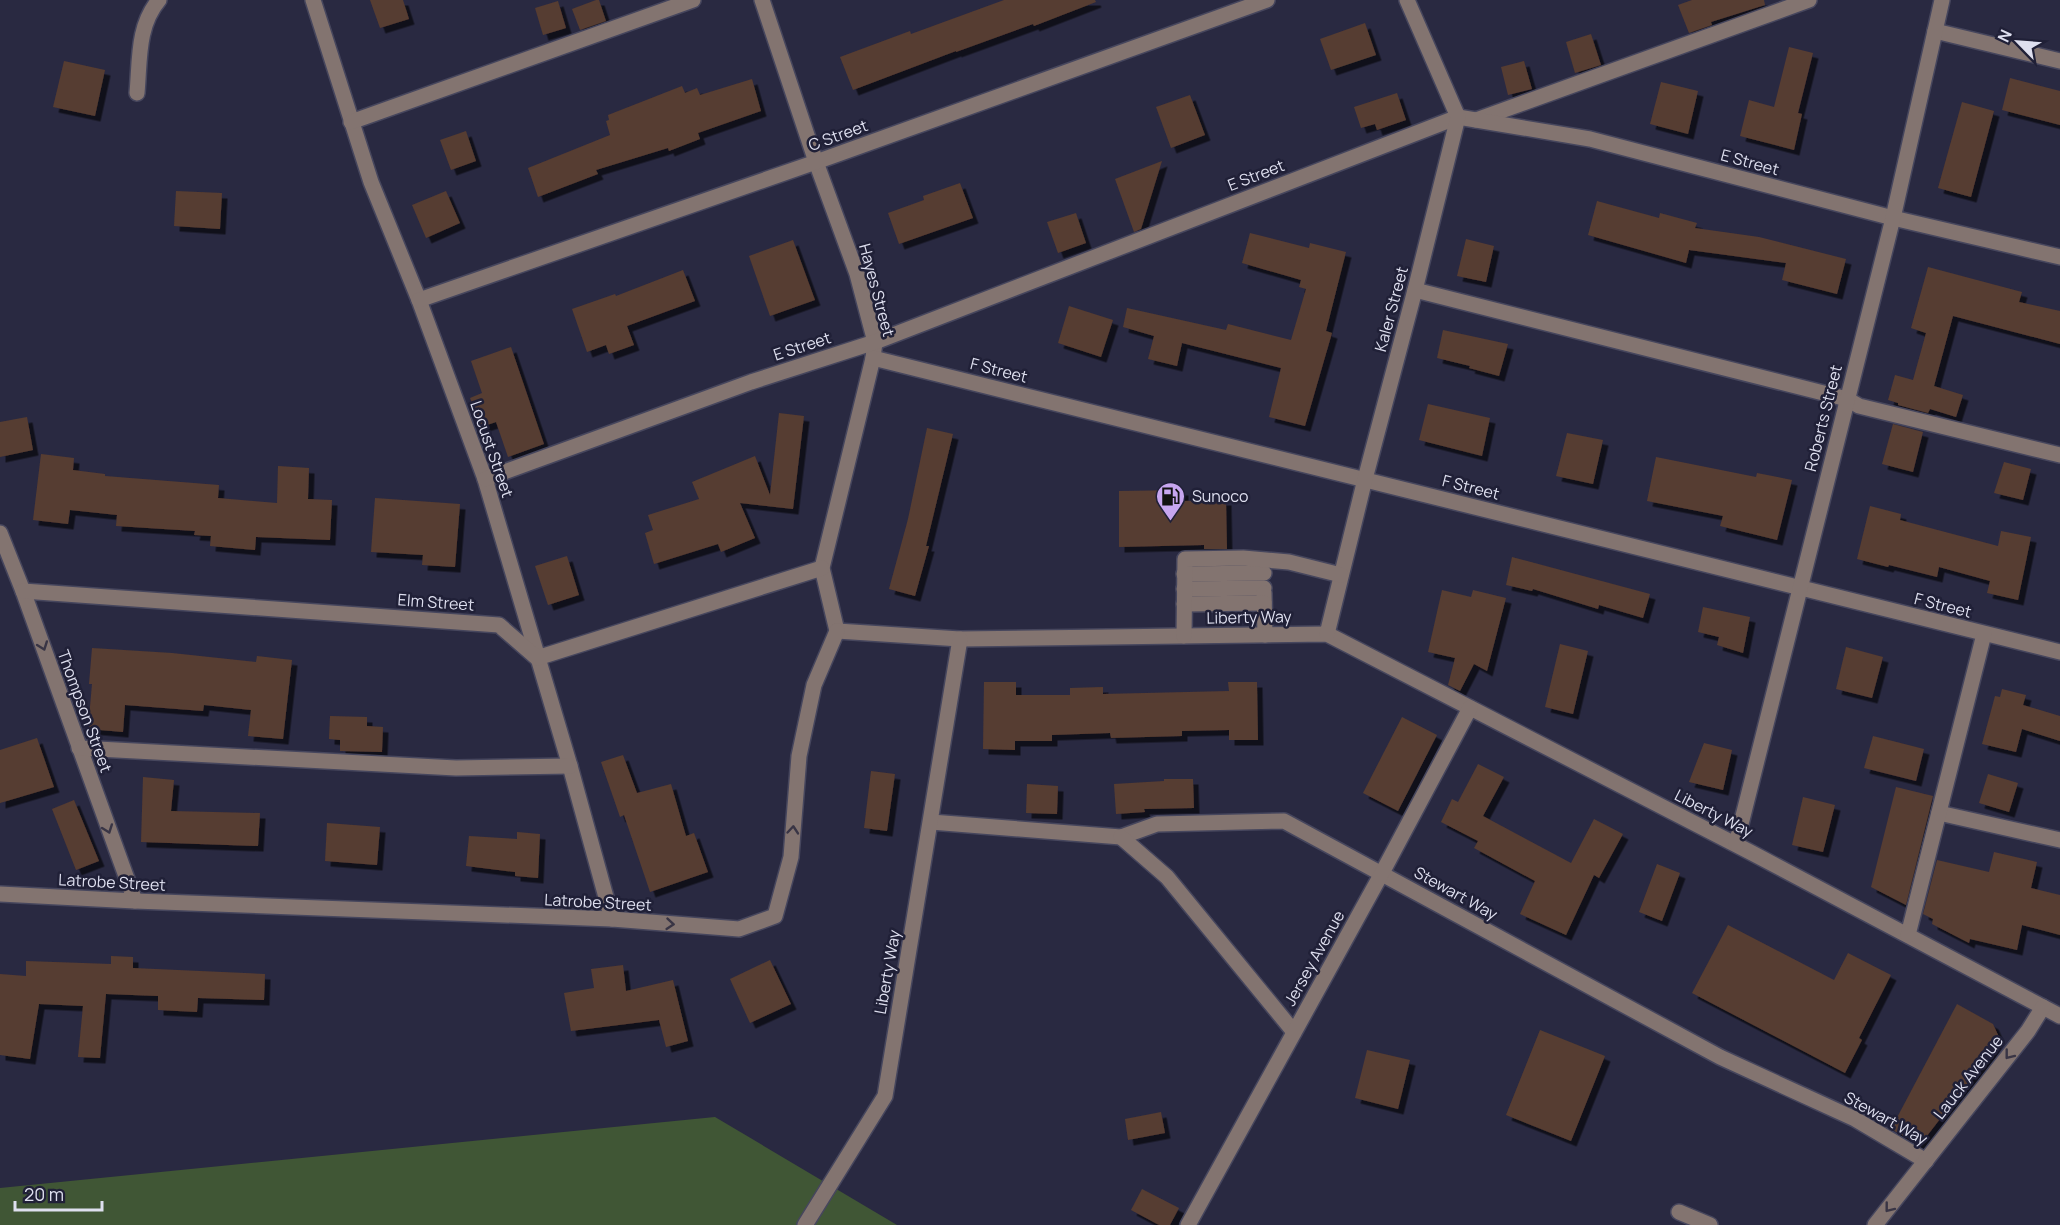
<svg xmlns="http://www.w3.org/2000/svg" width="2060" height="1225" viewBox="0 0 2060 1225" font-family="Manrope,sans-serif">
	<defs>
		<filter id="shadow"><feDropShadow dx="5.5" dy="5.5" stdDeviation="0" flood-color="#0009"/></filter>
	</defs>
	<rect width="100%" height="100%" fill="#292941"/>
	<path fill="#405635" d="M715,1117L897,1225H0V1188Z"/>
	<g fill="#573c30" filter="url(#shadow)">
		<path d="M370,0H403L409,19L380,28Z"/>
		<path d="M596,0H599L606,21L580,30L572,9Z"/>
		<path d="M1004,0H1095L1096,2L1034,26L1033,24L956,52V51L853,90L840,57L910,31L911,34Z"/>
		<path d="M1692,0H1764L1765,5L1711,22L1712,25L1689,33L1678,5Z"/>
		<path d="M558,1L566,28L543,35L535,8Z"/>
		<path d="M1365,23L1376,55L1331,70L1320,39Z"/>
		<path d="M1591,34L1601,65L1575,73L1566,42Z"/>
		<path d="M1789,47L1813,53L1798,113L1802,114L1794,150L1740,136L1749,100L1774,107Z"/>
		<path d="M64,61L105,70L95,116L53,107Z"/>
		<path d="M1524,61L1532,89L1508,95L1501,67Z"/>
		<path d="M2010,78L2060,91V125L2002,110Z"/>
		<path d="M752,79L761,111L698,133L700,139L669,151L668,148L596,170L598,174L538,197L528,168L610,135L606,121L609,120L608,115L682,86L685,93L697,88L700,95Z"/>
		<path d="M1661,82L1698,91L1688,134L1650,124Z"/>
		<path d="M1397,93L1406,120L1377,130L1375,124L1361,128L1354,107Z"/>
		<path d="M1190,95L1205,135L1171,148L1156,107Z"/>
		<path d="M1962,102L1994,111L1971,197L1938,188Z"/>
		<path d="M466,131L476,161L451,170L440,140Z"/>
		<path d="M1162,161L1141,229L1134,232L1115,179Z"/>
		<path d="M960,183L973,218L899,244L888,213L924,200L923,196Z"/>
		<path d="M176,191L222,193L220,229L174,226Z"/>
		<path d="M446,191L460,223L426,238L412,205Z"/>
		<path d="M1597,201L1659,218L1660,213L1697,223L1695,228L1759,237L1846,259L1837,294L1782,280L1786,263L1689,250L1686,263L1588,235Z"/>
		<path d="M1076,213L1086,243L1058,253L1047,222Z"/>
		<path d="M1250,233L1309,248L1310,243L1346,252L1326,331L1332,333L1305,426L1269,417L1281,368L1182,343L1177,366L1148,359L1154,336L1123,327L1127,308L1226,330L1228,324L1291,340L1306,289L1299,287L1301,280L1242,263Z"/>
		<path d="M1466,239L1494,246L1486,282L1457,276Z"/>
		<path d="M793,240L815,300L770,316L749,256Z"/>
		<path d="M1928,267L2022,292L2019,302L2060,311V344L1953,316L1934,386L1963,395L1956,417L1930,409L1928,413L1898,405V403L1888,400L1895,375L1913,380L1926,333L1911,328Z"/>
		<path d="M683,270L695,301L627,326L634,345L609,354L606,345L587,352L572,309L615,294L616,296Z"/>
		<path d="M1069,306L1113,320L1101,357L1058,343Z"/>
		<path d="M1443,330L1508,344L1499,376L1469,368L1470,366L1437,358Z"/>
		<path d="M511,347L544,444L508,457L496,422L481,427L470,398L482,393L471,361Z"/>
		<path d="M1428,404L1490,418L1482,456L1419,440Z"/>
		<path d="M779,413L804,416L793,509L740,503L755,538L721,552L718,544L654,564L645,533L653,530L648,515L699,499L692,482L755,456L770,495Z"/>
		<path d="M27,417L33,450L0,457V422Z"/>
		<path d="M1893,424L1923,432L1913,472L1882,464Z"/>
		<path d="M927,428L953,434L926,546H929L915,596L889,589L908,519Z"/>
		<path d="M1567,433L1603,440L1593,484L1556,476Z"/>
		<path d="M41,454L74,458L73,470L105,474V476L219,485L218,498L277,503L278,466L309,468L308,499L332,500L330,540L256,537L255,550L210,546L211,536L194,535L195,531L116,526L117,515L70,510L68,524L33,520Z"/>
		<path d="M1656,457L1756,477L1757,473L1792,480L1777,540L1720,526L1723,516L1647,501Z"/>
		<path d="M2004,462L2031,469L2023,500L1994,493Z"/>
		<path d="M1183,490V501L1226,500L1227,549H1204V545L1119,547V491Z"/>
		<path d="M375,498L460,504L455,567L422,565L423,555L371,552Z"/>
		<path d="M1870,506L1901,514L1900,520L1998,546L2001,531L2031,537L2018,600L1987,593L1990,581L1939,567L1937,577L1889,565L1888,567L1857,559Z"/>
		<path d="M567,556L579,595L548,605L535,566Z"/>
		<path d="M1512,557L1650,594L1643,618L1599,605L1598,609L1533,589L1532,591L1506,585Z"/>
		<path d="M1442,590L1471,597L1473,590L1506,598L1487,671L1474,664L1460,691L1448,685L1455,658L1428,652Z"/>
		<path d="M1703,607L1750,617L1743,653L1717,645L1719,637L1698,632Z"/>
		<path d="M1560,644L1588,651L1573,714L1545,707Z"/>
		<path d="M1846,647L1883,657L1872,698L1836,689Z"/>
		<path d="M92,648L172,653L256,662L257,656L292,660L283,739L248,736L251,710L204,705L203,711L125,705L123,732L88,729L92,684H89Z"/>
		<path d="M984,682H1016V695H1070V688L1103,687V694L1229,691L1228,682H1257L1258,740H1229V730L1182,731V736L1111,738L1110,733L1052,735V741H1015V750L983,749Z"/>
		<path d="M2002,689L2026,695L2023,705L2060,716V741L2022,729L2016,752L1982,744L1995,696L2000,697Z"/>
		<path d="M330,716L367,717V726L383,727L382,752L340,751V740L329,739Z"/>
		<path d="M1402,717L1437,735L1398,811L1363,793Z"/>
		<path d="M1873,736L1924,749L1916,781L1864,768Z"/>
		<path d="M37,738L54,787L0,803V750Z"/>
		<path d="M1704,743L1732,750L1723,790L1689,782Z"/>
		<path d="M623,755L637,793L671,784L686,836L694,833L708,872L650,892L624,815L620,817L601,762Z"/>
		<path d="M1478,764L1504,777L1483,816L1571,863L1594,819L1623,834L1599,878L1594,875L1566,935L1520,914L1535,881L1474,848L1478,841L1441,822L1452,799L1458,802Z"/>
		<path d="M871,771L895,774L887,831L864,828Z"/>
		<path d="M1988,774L2018,783L2009,812L1979,803Z"/>
		<path d="M143,777L174,780L171,811L260,813L258,846L141,842Z"/>
		<path d="M1164,779H1193L1194,808L1144,809L1145,812L1116,814L1114,784L1164,781Z"/>
		<path d="M1027,784L1058,786L1057,814L1026,813Z"/>
		<path d="M1896,787L1933,796L1906,905L1871,887Z"/>
		<path d="M1803,797L1835,805L1823,852L1792,845Z"/>
		<path d="M74,800L99,861L76,870L52,809Z"/>
		<path d="M327,823L380,827L377,865L325,861Z"/>
		<path d="M517,832L540,834L538,878L515,876V872L466,866L469,836L517,839Z"/>
		<path d="M1994,852L2037,862L2031,888L2060,895V935L2022,925L2017,950L1970,939L1969,943L1932,924L1933,919L1923,914L1937,860L1989,872Z"/>
		<path d="M1657,864L1680,873L1662,921L1639,912Z"/>
		<path d="M1728,925L1834,980L1848,953L1891,975L1859,1038L1862,1040L1845,1073L1692,993Z"/>
		<path d="M111,956L133,957V968L265,974L264,1000L198,998L197,1012L158,1010V996L106,994L100,1058L78,1057L83,1006L39,1004L30,1059L0,1055V974L26,976V961L111,964Z"/>
		<path d="M770,960L791,1004L750,1023L730,979Z"/>
		<path d="M623,965L626,991L673,980L688,1041L666,1047L659,1020L571,1031L564,993L594,988L591,969Z"/>
		<path d="M1957,1004L1993,1024L1999,1037L1990,1054L1920,1145L1891,1129Z"/>
		<path d="M1540,1030L1605,1056L1571,1141L1506,1115Z"/>
		<path d="M1367,1050L1410,1060L1398,1109L1355,1098Z"/>
		<path d="M1161,1112L1165,1133L1128,1140L1125,1119Z"/>
		<path d="M1142,1189L1179,1208L1170,1225H1159L1131,1210Z"/>
	</g>
	<g fill="none" stroke-linecap="round" stroke-linejoin="round">
		<defs>
			<g id="minor">
				<path d="M313,0L371,182L419,300L485,479L570,766L612,919"/>
				<path d="M762,0L816,162L857,274L875,342L873,358L822,568L837,631"/>
				<path d="M1935,31L2060,61"/>
				<path d="M137,93C140,60 137,26 159,0"/>
				<path d="M1476,120L1809,0"/>
				<path d="M351,122L693,0"/>
				<path d="M1415,290L1847,399L1859,406L2060,455"/>
				<path d="M419,300L816,162L1267,0"/>
				<path d="M873,358L2060,652"/>
				<path d="M485,479L751,382L875,342L1458,117L1590,139L1893,218L2060,257"/>
				<path d="M0,533L23,591L135,901"/>
				<path d="M1184,574L1264,573"/>
				<path d="M1184,589L1264,588"/>
				<path d="M23,591L499,625L537,658L822,568"/>
				<path d="M1264,593L1265,635"/>
				<path d="M1184,604L1264,603"/>
				<path d="M837,631L960,639L1327,634L1752,853L2060,1016"/>
				<path d="M1327,634L1365,479L1415,290L1458,117L1407,0"/>
				<path d="M1184,636L1185,559L1243,558L1289,562L1341,575"/>
				<path d="M79,748L456,768L570,766"/>
				<path d="M1939,813L2060,840"/>
				<path d="M931,822L1121,837L1157,824L1284,821L1720,1057L1855,1119L1926,1161"/>
				<path d="M1121,837L1167,877L1294,1032"/>
				<path d="M1736,844L1893,218L1942,0"/>
				<path d="M0,894L135,901L612,919L739,929L775,916L791,857L799,756L814,685L837,631"/>
				<path d="M1908,935L1984,634"/>
				<path d="M1679,1212L1710,1225"/>
				<path d="M805,1225L885,1096L960,639"/>
				<path d="M1188,1225L1382,873L1470,708"/>
				<path d="M1875,1225L2028,1031L2043,1007"/>
			</g>
		</defs>
		<use href="#minor" stroke="#46465d" stroke-width="18"/>
		<use href="#minor" stroke="#837470" stroke-width="15"/>
	</g>
	<defs><path id="oneway-chevron" d="M-2-3.5L2.5 0L-2 3.5" fill="none" stroke-width="1.6" stroke-linecap="round" stroke-linejoin="round" transform="scale(1.5)"/></defs>
	<g stroke="#393545">
		<use href="#oneway-chevron" transform="translate(43 646) rotate(70)"/>
		<use href="#oneway-chevron" transform="translate(108 829) rotate(70)"/>
		<use href="#oneway-chevron" transform="translate(793 830) rotate(-85)"/>
		<use href="#oneway-chevron" transform="translate(670 924) rotate(5)"/>
		<use href="#oneway-chevron" transform="translate(2009 1055) rotate(128)"/>
		<use href="#oneway-chevron" transform="translate(1889 1208) rotate(128)"/>
	</g>
	<defs>
		<symbol id="fuel-pin" viewBox="-11 -11 22 30"><path d="M0 17L-7.5 6A9.5 9.5 0 1 1 7.5 6Z" fill="#c7a6f0" stroke="#202037"/><path d="M-5.5-6h7V0h2V4h1.3V-2.5L3-4.5l.8-.8L6-3V5H2.5V1h-1V6h-7ZM-4.2-4.7v3.2H.2V-4.7Z" fill="#111"/></symbol>
	</defs>
	<g fill-rule="evenodd">
		<use href="#fuel-pin" x="1154" y="480" width="33" height="45"/>
	</g>
	<g text-anchor="middle" dominant-baseline="central" stroke-width="5" stroke-linejoin="round" paint-order="stroke">
		<g font-size="16" fill="#dedfef" stroke="#202037">
			<text transform="translate(838 135) rotate(-20)">C Street</text>
			<text transform="translate(1750 162) rotate(15)">E Street</text>
			<text transform="translate(1256 175) rotate(-21)">E Street</text>
			<text transform="translate(877 290) rotate(75)">Hayes Street</text>
			<text transform="translate(1391 309) rotate(-75)">Kaler Street</text>
			<text transform="translate(802 346) rotate(-18)">E Street</text>
			<text transform="translate(999 370) rotate(14)">F Street</text>
			<text transform="translate(1823 418) rotate(-76)">Roberts Street</text>
			<text transform="translate(492 449) rotate(71)">Locust Street</text>
			<text transform="translate(1471 487) rotate(14)">F Street</text>
			<text transform="translate(436 602) rotate(4)">Elm Street</text>
			<text transform="translate(1943 605) rotate(14)">F Street</text>
			<text transform="translate(1249 617) rotate(-1)">Liberty Way</text>
			<text transform="translate(85 711) rotate(70)">Thompson Street</text>
			<text transform="translate(1714 813) rotate(27)">Liberty Way</text>
			<text transform="translate(112 882) rotate(3)">Latrobe Street</text>
			<text transform="translate(1456 893) rotate(29)">Stewart Way</text>
			<text transform="translate(598 902) rotate(3)">Latrobe Street</text>
			<text transform="translate(1314 958) rotate(-61)">Jersey Avenue</text>
			<text transform="translate(887 972) rotate(-80)">Liberty Way</text>
			<text transform="translate(1968 1077) rotate(-52)">Lauck Avenue</text>
			<text transform="translate(1886 1118) rotate(29)">Stewart Way</text>
		</g>
		<g font-size="16" fill="#dedfef" stroke="#202037" text-anchor="start">
			<text x="1192" y="496">Sunoco</text>
		</g>
	</g>
	<g transform="translate(2018 42) rotate(295)" stroke="#202037" stroke-width="4.5" paint-order="stroke">
	<path d="M0-4.5L10 22L0 15L-10 22Z" fill="#dedfef"/>
	<text y="-9" font-size="16" font-weight="bold" text-anchor="middle" fill="#dedfef">N</text>
	</g>
	<path d="M15 1201v9h87v-9" fill="none" stroke="#dedfef" stroke-width="3"/>
	<text x="24" y="1201" font-size="18" fill="#dedfef" stroke="#202037" stroke-width="4.5" paint-order="stroke">20 m</text>
</svg>
